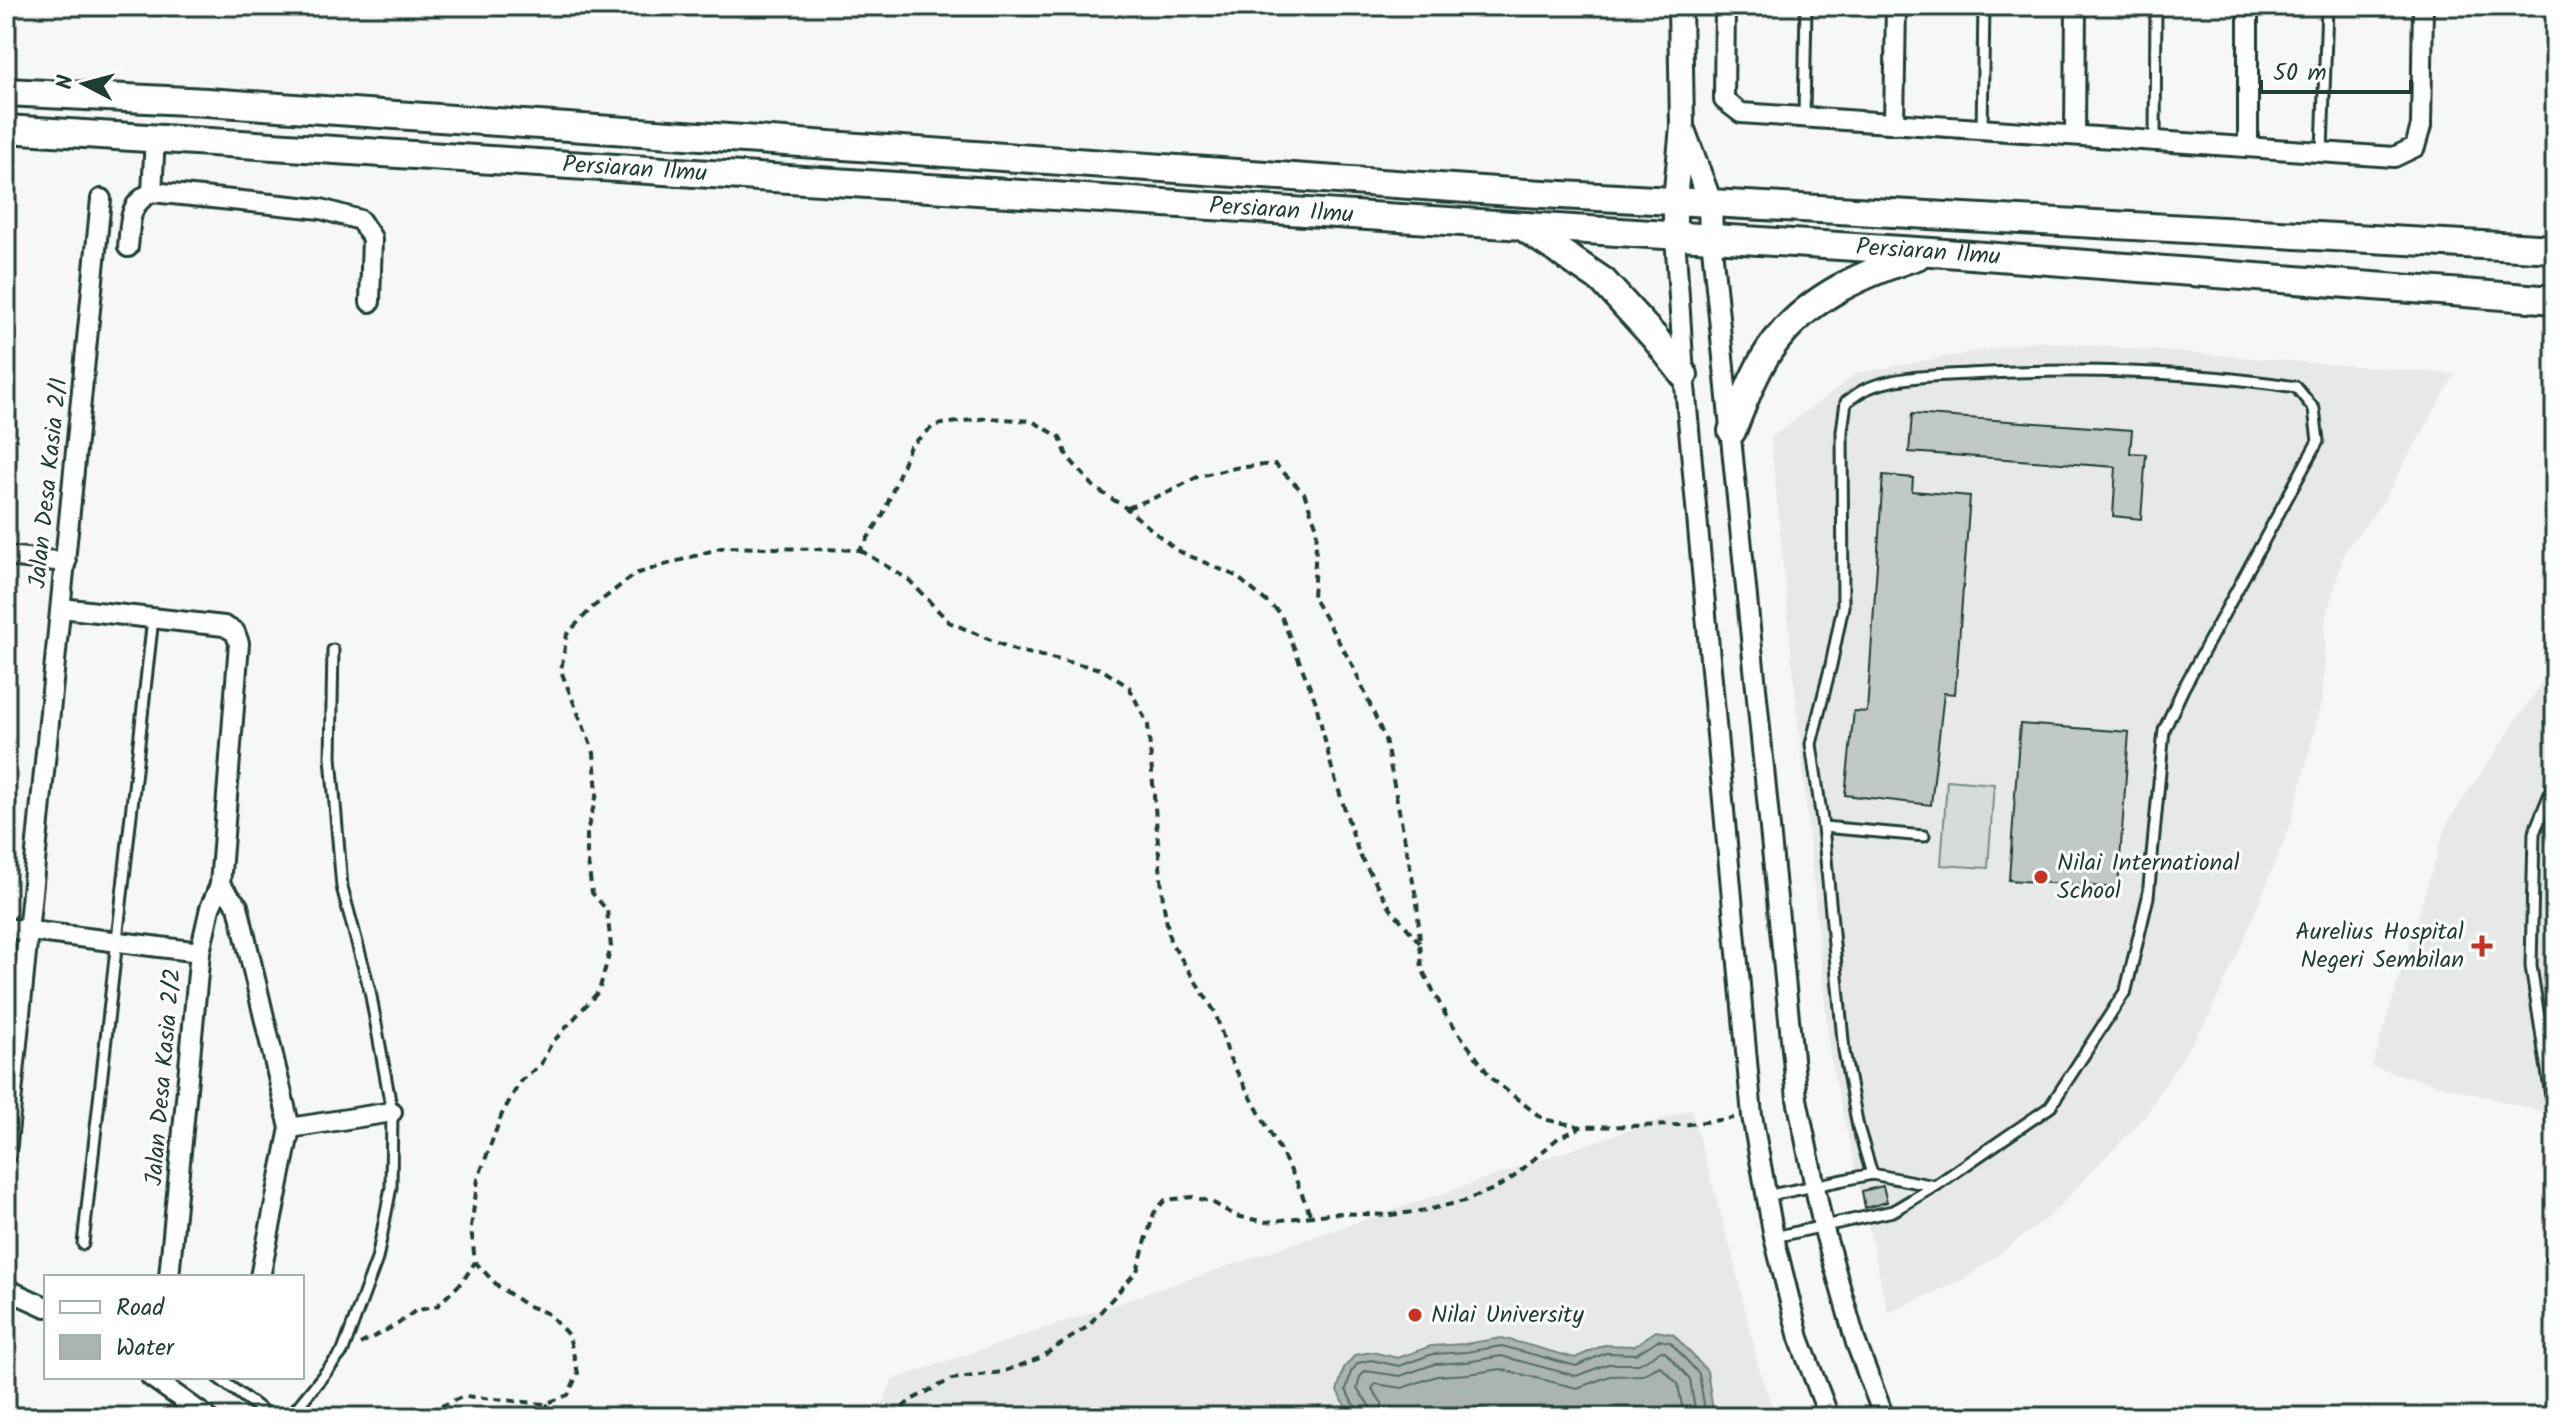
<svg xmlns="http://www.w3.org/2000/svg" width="2561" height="1423" viewBox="0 0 2561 1423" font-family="Kalam,sans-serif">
	<rect width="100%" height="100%" fill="#f6f7f7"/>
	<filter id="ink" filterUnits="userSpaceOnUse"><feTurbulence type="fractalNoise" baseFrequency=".0125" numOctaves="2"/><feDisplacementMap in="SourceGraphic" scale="16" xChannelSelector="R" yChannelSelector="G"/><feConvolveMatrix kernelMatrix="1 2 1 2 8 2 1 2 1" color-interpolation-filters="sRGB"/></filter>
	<g filter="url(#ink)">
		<g fill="#e6e9e8">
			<path d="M2034,341L2455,374L2383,501L2345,551L2326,616L2323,698L2291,823L2248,930L2209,1016L2145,1116L2050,1216L1966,1278L1888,1313L1830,1056L1771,438L1857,373Z"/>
			<path d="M2555,663V1115L2372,1067L2446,825Z"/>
			<path d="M1691,1109L1732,1254L1761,1376L1777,1417H878L892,1380Z"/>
		</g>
		<path fill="#d6dcdb" stroke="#7a8c88" stroke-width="2" d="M1947,780L1994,784L1988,868L1941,865Z"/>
		<path fill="#aab5b1" stroke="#72857f" stroke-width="2" d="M1656,1331L1673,1334L1707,1371L1714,1417H1363L1348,1411L1337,1391L1344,1368L1355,1355L1372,1352L1398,1358L1431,1346L1465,1344L1502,1338L1575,1358L1604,1345L1634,1346Z"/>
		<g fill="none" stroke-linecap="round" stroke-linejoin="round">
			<g stroke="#576d66" stroke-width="2">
				<path d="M1362,1417L1361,1410L1353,1404L1346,1390L1351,1372L1358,1363L1371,1360L1399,1366L1433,1354L1466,1352L1502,1346L1576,1366L1606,1353L1636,1354L1658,1340L1670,1342L1699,1374L1706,1417"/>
				<path d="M1372,1417L1370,1406L1357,1389L1360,1377L1365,1371L1400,1376L1435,1364L1467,1362L1501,1356L1576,1376L1608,1364H1639L1661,1351L1665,1352L1690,1379L1696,1417"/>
				<path d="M1384,1417L1382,1403L1372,1389L1375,1384L1402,1388L1437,1376L1469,1374L1500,1369L1577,1388L1610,1376L1642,1375L1660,1366L1678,1384L1684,1417"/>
			</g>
		</g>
		<g fill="#c0c9c6" stroke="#1f3d34" stroke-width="2">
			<path d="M1912,414L2132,430L2130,453L2146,454L2141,519L2113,516L2116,467L1909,452Z"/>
			<path d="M1883,475L1913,478L1912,491L1970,496L1955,694L1944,693L1931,805L1845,795L1854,711L1867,712Z"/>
			<path d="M2020,724L2129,732L2118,888L2009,880Z"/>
			<path d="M1883,1186L1887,1202L1865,1208L1862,1191Z"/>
		</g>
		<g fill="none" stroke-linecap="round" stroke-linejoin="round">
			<defs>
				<g id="service">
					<path d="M1804,117L1806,6"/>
					<path d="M1982,130L1984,6"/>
					<path d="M2155,140L2156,6"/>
					<path d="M2322,151L2327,6"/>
					<path d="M1823,827L1924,836"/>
					<path d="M2551,1096L2531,966L2534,833L2555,781"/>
					<path d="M1766,1196L1872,1174L1935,1186"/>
					<path d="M1774,1237L1893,1211L1935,1186L2050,1107L2126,990L2148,897L2164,730L2183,689L2318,441L2314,409L2296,387C2189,371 2076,368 1968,374C1936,376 1896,376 1866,389C1859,392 1852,398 1846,402L1842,431L1843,606L1831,665L1811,744L1823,827L1844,1051L1858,1127L1872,1174"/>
					<path d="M83,1244L153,618"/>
					<path d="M217,1377L271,1417"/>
					<path d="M284,1417L291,1415L343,1351L377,1259L391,1187L392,1112L370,991L342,887L331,757L333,650"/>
				</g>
				<g id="minor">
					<path d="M1725,6L1724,100L1741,113L2394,157L2415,147L2421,126L2423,6"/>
					<path d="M2248,6V147"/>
					<path d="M1894,124L1896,6"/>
					<path d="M2075,135L2076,6"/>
					<path d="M152,192L321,209L360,220L372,238L370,302"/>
					<path d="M1675,235L1684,375L1752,1116L1774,1237L1799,1338L1829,1417"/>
					<path d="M1711,237L1797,1099L1823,1226L1856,1343L1884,1417"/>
					<path d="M128,247C131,221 127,205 152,192L155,138"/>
					<path d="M6,556L66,562"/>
					<path d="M61,608L224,626L235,632L239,643L220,885L210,908L200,952L169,1277"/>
					<path d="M220,885L238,906L290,1128L260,1277"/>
					<path d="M6,928L200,952"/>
					<path d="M290,1128L392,1112"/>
					<path d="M6,1154L101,199"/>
					<path d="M6,1289L46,1307"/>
					<path d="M151,1377L207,1417"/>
				</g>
				<g id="tertiary">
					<path d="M1684,132L1710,202L1711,237"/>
					<path d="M1675,235V200L1682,127L1680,6"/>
				</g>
				<g id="secondary">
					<path d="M6,92L207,102L1525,193L2555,249"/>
					<path id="s1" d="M6,129L1932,252L2555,300"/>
					<path d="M1523,227L1603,281L1655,338L1684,375"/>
					<path d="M1732,431C1744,401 1756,366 1776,341C1811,296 1864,273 1917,256"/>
				</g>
			</defs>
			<use href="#service" stroke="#1f3d34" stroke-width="15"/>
			<use href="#minor" stroke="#1f3d34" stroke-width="24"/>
			<use href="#tertiary" stroke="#1f3d34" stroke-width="28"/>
			<use href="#secondary" stroke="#1f3d34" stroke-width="32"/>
			<g stroke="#1f3d34" stroke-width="4" stroke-dasharray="8 6" stroke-linecap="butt">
				<path d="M1127,508L1169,492L1199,476L1235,468L1275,464L1304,493L1317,528L1313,597L1354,668L1385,739L1417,902L1422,969L1445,1014L1492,1079L1543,1119L1582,1127L1682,1125L1734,1118"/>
				<path d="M860,550L909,580L949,622L1014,650L1101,669L1129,687L1148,725L1163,901L1170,941L1215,1012L1230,1059L1296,1180L1311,1216"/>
				<path d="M360,1344L398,1324L415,1311L437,1306L463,1281L475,1262"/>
				<path d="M546,1404L558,1417"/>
				<path d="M433,1417L437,1408L464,1396L545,1404L568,1395L578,1373L569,1336L549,1314L526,1305L498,1286L475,1262L471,1227L478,1179L502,1114L520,1082L541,1064L551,1044L599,991L611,947L607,910L592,893L587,854V831L597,794L594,753L561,671L567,634L593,607L635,574L724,547L860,550L883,515L910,446L935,425L988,418L1032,421L1060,437L1067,456L1095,488L1126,508L1176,550L1236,576L1280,613L1315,700L1332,769L1359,854L1391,909L1420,943"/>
				<path d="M892,1417L911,1400L952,1379L1002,1372L1040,1358L1087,1327L1137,1271L1154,1213L1165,1200L1193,1197L1212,1202L1236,1216L1266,1222L1335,1213L1391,1215L1427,1210L1464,1201L1496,1188L1515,1176L1558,1138L1580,1128"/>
			</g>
			<use href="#service" stroke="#fff" stroke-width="9"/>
			<use href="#minor" stroke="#fff" stroke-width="18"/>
			<use href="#tertiary" stroke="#fff" stroke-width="22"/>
			<use href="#secondary" stroke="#fff" stroke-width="26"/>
		</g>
	</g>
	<g fill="#c8321e" stroke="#fff" stroke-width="3">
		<circle cx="2041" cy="877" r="8"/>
		<path d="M2478 934h8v8h8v8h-8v8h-8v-8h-8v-8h8z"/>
		<circle cx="1415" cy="1315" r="8"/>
	</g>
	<g text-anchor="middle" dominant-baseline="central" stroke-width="6" stroke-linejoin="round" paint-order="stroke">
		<g font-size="24" fill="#1f3d34" stroke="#fff">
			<text stroke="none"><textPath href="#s1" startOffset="630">Persiaran Ilmu</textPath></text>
			<text stroke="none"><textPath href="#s1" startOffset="1278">Persiaran Ilmu</textPath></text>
			<text stroke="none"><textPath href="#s1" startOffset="1926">Persiaran Ilmu</textPath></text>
			<text transform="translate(49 483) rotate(-84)">Jalan Desa Kasia 2/1</text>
			<text transform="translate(164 1077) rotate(-85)">Jalan Desa Kasia 2/2</text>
		</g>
		<g font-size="24" fill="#1f3d34" stroke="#fff" text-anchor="start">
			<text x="2057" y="863">Nilai International<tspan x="2057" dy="28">School</tspan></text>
			<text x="2464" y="932" text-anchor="end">Aurelius Hospital<tspan x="2464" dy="28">Negeri Sembilan</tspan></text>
			<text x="1431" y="1315">Nilai University</text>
		</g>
	</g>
	<rect width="2561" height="1423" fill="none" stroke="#fff" stroke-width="32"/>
	<rect x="16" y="16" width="2529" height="1391" fill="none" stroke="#1f3d34" stroke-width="3" filter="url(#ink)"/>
	<rect x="44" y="1275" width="260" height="104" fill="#ffffff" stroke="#a5b1ae" stroke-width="2"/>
	<rect x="60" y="1301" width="40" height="12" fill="#ffffff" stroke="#a5b1ae" stroke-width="2"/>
	<text x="116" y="1315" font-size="24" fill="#1f3d34">Road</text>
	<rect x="60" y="1335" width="40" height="24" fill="#aab5b1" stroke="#a5b1ae" stroke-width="2"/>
	<text x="116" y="1355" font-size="24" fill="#1f3d34">Water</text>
	<g transform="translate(84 84) rotate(276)" stroke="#ffffff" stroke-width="6" paint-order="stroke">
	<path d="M0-6L14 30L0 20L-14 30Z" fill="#1f3d34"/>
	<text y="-12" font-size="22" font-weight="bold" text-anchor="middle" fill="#1f3d34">N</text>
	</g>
	<path d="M2261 80v12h150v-12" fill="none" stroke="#1f3d34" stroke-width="4"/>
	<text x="2273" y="80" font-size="24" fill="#1f3d34" stroke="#ffffff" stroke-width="6" paint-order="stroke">50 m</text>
</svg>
